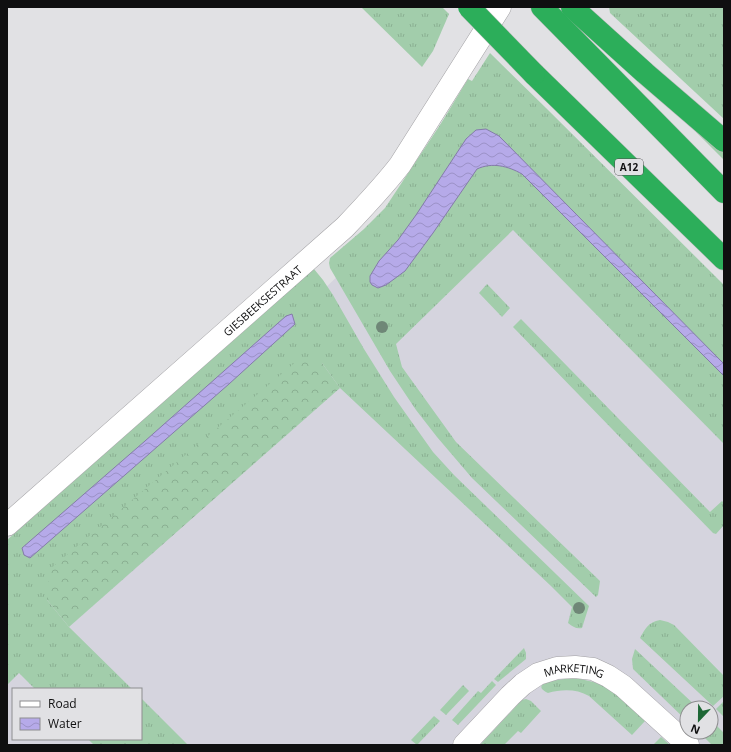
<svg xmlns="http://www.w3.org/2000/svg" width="731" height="752" viewBox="0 0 731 752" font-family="'Open Sans',sans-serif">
	<defs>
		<pattern id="grass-tufts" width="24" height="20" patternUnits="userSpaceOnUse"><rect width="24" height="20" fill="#a2cdab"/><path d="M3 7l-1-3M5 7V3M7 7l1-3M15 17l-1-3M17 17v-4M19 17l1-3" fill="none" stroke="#8aaf92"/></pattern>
		<pattern id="forest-crowns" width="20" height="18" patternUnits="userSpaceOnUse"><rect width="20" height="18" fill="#a2cdab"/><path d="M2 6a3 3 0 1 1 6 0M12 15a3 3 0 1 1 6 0" fill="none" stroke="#8aaf92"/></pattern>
		<pattern id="water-waves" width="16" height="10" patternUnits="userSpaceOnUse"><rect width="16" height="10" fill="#b6aae9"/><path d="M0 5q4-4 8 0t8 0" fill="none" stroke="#9b91c7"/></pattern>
	</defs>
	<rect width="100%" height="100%" fill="#e1e1e4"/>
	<path fill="#d5d4de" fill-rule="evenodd" d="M502,118L724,350V745H7V570L293,319ZM13,689H141V739H13ZM687,708H711V732H687Z"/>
	<g fill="url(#grass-tufts)">
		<path d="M361,7H442L449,14L433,51L422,67Z"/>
		<path d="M609,7H724V119L610,13Z"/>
		<path d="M490,53L546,108L724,285V444L513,230L396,344L402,367L456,442L600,581L598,595L596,597L472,478L437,437L416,410L390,371L330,268L329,263L330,258L364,229L385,208L440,125L468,79L472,81Z"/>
		<path d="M699,129L724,153V160L696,132Z"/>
		<path d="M314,269L323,280L333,295L364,349L394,397L433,452L454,475L589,606L582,628C576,629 573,627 568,623L572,607L551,586L340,388L322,363L47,600L69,627L132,689H35L19,673L7,685V540Z"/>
		<path d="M487,284L510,308L502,317L479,293Z"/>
		<path d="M521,319L710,512L722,501L724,503V525L716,534L713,533L513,327Z"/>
		<path d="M660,620L668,622L674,625L724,676V696L713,706L640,638C645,629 648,622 660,620Z"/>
		<path d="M524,648L526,653V659L498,682L494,679Z"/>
		<path d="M635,649L698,708H687V721L633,669L632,659Z"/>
		<path d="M573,678C582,679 592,681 601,685C618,692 631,709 645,721L632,735L589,696C577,689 562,689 548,693C526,682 566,679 573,678Z"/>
		<path d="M492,681L496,685L458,725L452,720L478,691L481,693Z"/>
		<path d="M463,685L469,691L446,715L440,710Z"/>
		<path d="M141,698L188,745H94L88,739H141Z"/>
		<path d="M526,699L531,701L541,711L521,733L518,731L504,745H480L522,700Z"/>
		<path d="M724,701V717L716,709Z"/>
		<path d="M434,716L440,721L417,745L411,740Z"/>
		<path d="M711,720L724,733V745H712L699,732H711Z"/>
		<path d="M661,737L670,745H653Z"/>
	</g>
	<path fill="url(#forest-crowns)" d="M297,361L322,363L340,388L69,627L47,600L49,570Z"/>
	<g fill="url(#water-waves)" stroke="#847ca8">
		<path d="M486,129L499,136L724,364V376L522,174C508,166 492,162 477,169L433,233L405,271L386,285L378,288L372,285L370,282V276L379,261L398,240L416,215L466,139L476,130Z"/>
		<path d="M292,314L295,324L229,384L30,558L24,555L22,548L145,441L286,316Z"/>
	</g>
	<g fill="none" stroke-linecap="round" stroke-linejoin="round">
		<defs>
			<g id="minor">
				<path id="s1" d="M464,745L510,696L523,684L538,674L557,668L575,667L593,669L608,676L623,686L688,745"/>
			</g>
			<g id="tertiary">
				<path id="s2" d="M7,525L345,227C364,207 383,187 400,165L500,7"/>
			</g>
			<g id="motorway">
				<path d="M542,7L724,192"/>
				<path d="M572,7L645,73L724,141"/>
				<path d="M534,74L724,259"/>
			</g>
		</defs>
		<use href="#minor" stroke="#a2a1a4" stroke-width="23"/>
		<use href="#tertiary" stroke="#a2a1a4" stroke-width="23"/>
		<use href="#motorway" stroke="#bcbcbc" stroke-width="23"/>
		<use href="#minor" stroke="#fff" stroke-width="22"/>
		<use href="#tertiary" stroke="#fff" stroke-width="22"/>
		<use href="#motorway" stroke="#2cae5a" stroke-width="22"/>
		<defs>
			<path id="motorway-bridge" d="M469,7L534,74"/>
		</defs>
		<use href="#motorway-bridge" stroke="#bcbcbc" stroke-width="23" stroke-linecap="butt"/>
		<use href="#motorway-bridge" stroke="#2cae5a" stroke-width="22"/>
	</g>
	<g fill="#6f8777">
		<circle cx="382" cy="327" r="6"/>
		<circle cx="579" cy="608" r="6"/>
	</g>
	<g text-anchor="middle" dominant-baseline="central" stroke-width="3" stroke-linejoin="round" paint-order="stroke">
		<rect fill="#e1e1e4" stroke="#4e4e50" stroke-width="1" x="615" y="159" width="28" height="16" rx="3"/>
		<g font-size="10" font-weight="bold" fill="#0f0f10">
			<text x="629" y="167">A12</text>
		</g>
		<g font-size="11" fill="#0f0f10" stroke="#e1e1e4">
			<text stroke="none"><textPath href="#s2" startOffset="340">GIESBEEKSESTRAAT</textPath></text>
			<text stroke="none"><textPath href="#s1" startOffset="140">MARKETING</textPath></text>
		</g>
	</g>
	<rect width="731" height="752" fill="none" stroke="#0f0f10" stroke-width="16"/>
	<rect x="12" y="688" width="130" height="52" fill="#e1e1e4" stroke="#8d8d8f"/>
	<rect x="20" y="701" width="20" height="6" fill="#ffffff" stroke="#8d8d8f"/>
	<text x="48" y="708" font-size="12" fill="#0f0f10">Road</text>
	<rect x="20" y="718" width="20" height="12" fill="url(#water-waves)" stroke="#8d8d8f"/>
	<text x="48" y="728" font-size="12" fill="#0f0f10">Water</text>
	<g transform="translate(699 720) rotate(202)"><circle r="19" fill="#e1e1e4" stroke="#8d8d8f"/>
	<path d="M0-3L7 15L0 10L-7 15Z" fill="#1d6735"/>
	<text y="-6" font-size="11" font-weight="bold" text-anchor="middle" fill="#0f0f10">N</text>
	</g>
</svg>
